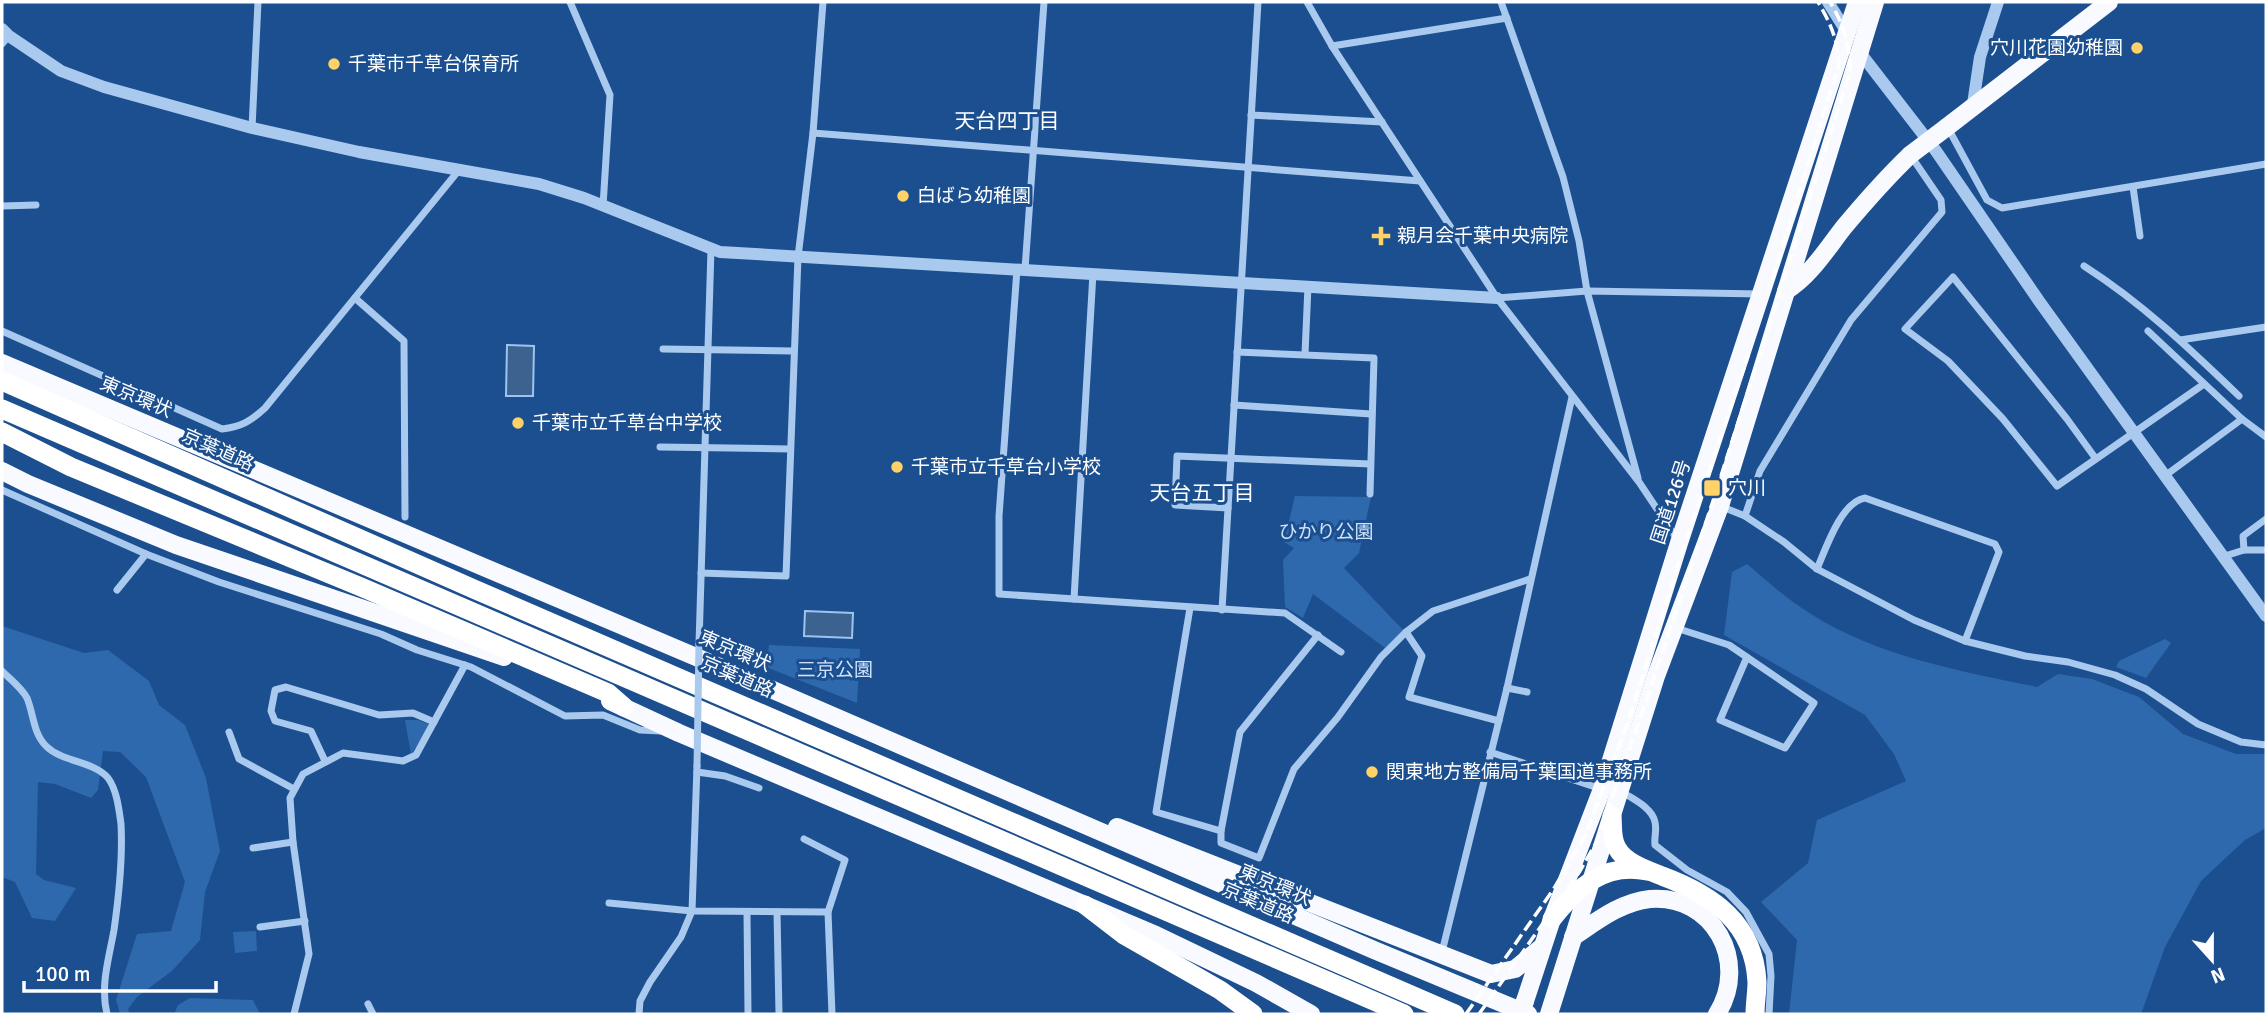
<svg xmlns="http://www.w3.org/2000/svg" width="2268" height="1016" viewBox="0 0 2268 1016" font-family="Signika,'Noto Sans JP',sans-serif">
	<rect width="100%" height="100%" fill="#1b4f8f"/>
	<g fill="#2e69ad">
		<path d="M1295,496L1371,497L1359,553L1344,568L1403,630L1385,648L1313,594L1303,618L1285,607L1283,560L1294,548L1284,542Z"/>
		<path d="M1747,564C1768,582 1788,600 1811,614C1879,657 1961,671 2037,687L2058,674L2092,679L2139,697L2183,734L2236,754H2266V828L2245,840L2201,881L2165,947L2141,1014H1789L1797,940L1761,902L1808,863L1817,820L1906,781L1894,754L1865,715L1724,635L1732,572Z"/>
		<path d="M2,626L84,653L108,650L149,681L159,705L185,725L206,778L220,851L205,892L200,940L172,971L137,997L128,1009L130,1014H120L116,1000L137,934L171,931L185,882L146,777L120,752L103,751L98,790L91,798L55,784L38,782L36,874L44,880L76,888L55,921L32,918L15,882L2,877Z"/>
		<path d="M2165,639L2171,643L2146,678L2116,667L2119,661Z"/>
		<path d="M769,645L860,649L857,703L766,667Z"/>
		<path d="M405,720H418L428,724L429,727L411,754Z"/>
		<path d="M256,931L257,951L235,953L233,932Z"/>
		<path d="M190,998L253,1000L260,1014H174L178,1005Z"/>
	</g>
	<g fill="#3c6290" stroke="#9cc4f0" stroke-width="2">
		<path d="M507,345L534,346L533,396H506Z"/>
		<path d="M805,611L853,613L852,638L804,636Z"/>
	</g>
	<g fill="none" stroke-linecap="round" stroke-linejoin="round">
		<g stroke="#a9c9ee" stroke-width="7">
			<path d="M570,2L610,95L603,206"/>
			<path d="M1307,2L1332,46L1497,298L1639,482L1677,539"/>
			<path d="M1501,2L1563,177L1579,241L1587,291L1638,478"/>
			<path d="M2,44L9,36"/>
			<path d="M1332,46L1507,18"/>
			<path d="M1251,115L1382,122"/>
			<path d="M252,128L258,2"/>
			<path d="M1948,128L1987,200L2002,208L2266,164"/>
			<path d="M813,133L1420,181"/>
			<path d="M2133,187L2140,236"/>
			<path d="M2,206L36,205"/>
			<path d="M2084,266C2142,303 2190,349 2239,396"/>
			<path d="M1017,269L999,516V594L1285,613L1341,652"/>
			<path d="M1025,269L1044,2"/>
			<path d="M355,298L404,341L405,517"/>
			<path d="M1497,298L1587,291L1761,294"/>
			<path d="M2,331L222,429C241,427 251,421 265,408L459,170"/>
			<path d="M2148,331L2242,419L2266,437"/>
			<path d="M2180,340L2266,327"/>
			<path d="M663,349L793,351"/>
			<path d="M1237,352L1374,358L1370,494"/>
			<path d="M1305,354L1308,286"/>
			<path d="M1234,405L1371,414"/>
			<path d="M660,447L790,449"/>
			<path d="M2096,459L2067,419L1953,277L1905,329L1948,361L2003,419L2057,486L2204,384"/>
			<path d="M2166,475L2242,419"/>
			<path d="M2,490L146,554L219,582L381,634L417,650L471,667L565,716L603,715L640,730L661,731"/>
			<path d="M1720,506L1745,516L1784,542L1817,569L1914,620L1965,641L2025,656L2068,662L2115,675L2146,689L2198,724L2241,742L2266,745"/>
			<path d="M1228,508L1175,505L1177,456L1370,464"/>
			<path d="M1745,516L1760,471L1851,320L1942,212L1941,200L1911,156"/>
			<path d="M2244,550L2243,536L2266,519"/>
			<path d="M2225,556L2244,550H2266"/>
			<path d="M1817,569C1826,548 1841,502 1865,498L1995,544L1999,552L1965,641"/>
			<path d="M701,573L786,576L798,257L813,133L823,2"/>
			<path d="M117,590L146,554"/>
			<path d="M1074,599L1093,273"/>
			<path d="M1190,608L1156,812L1221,831L1240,732L1318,635"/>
			<path d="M1222,610L1258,2"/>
			<path d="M1676,628L1729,645L1814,703L1785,748L1720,720L1747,657"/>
			<path d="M1406,632L1422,656L1409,697L1499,721"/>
			<path d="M699,644L711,249"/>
			<path d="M2,671C10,679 22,688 27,698C34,715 33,734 47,747C63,762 93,761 108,778C117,790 119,810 121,824C123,860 119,895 114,930C109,958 100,986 107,1014"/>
			<path d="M1507,688L1527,692"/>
			<path d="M229,732L239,759L294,789"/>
			<path d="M1490,752L1601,789"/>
			<path d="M325,761L311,731L275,721L271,711L275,690L286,687L379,715L413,713L434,722"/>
			<path d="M697,772L725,776L759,788"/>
			<path d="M1621,791C1632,799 1652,807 1655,822C1657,830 1654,837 1655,845L1687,870L1727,892L1746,912L1769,954L1771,976L1769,1014"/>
			<path d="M1221,831V843L1259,858L1294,769L1338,717L1381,657L1406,632L1433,611L1530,579"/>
			<path d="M804,839L845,860L828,912L832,1014"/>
			<path d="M253,848L293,842"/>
			<path d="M609,903L692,911L828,912"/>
			<path d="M747,912L748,1014"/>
			<path d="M777,912L779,1014"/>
			<path d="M260,927L305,921"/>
			<path d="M1442,952L1507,688L1572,397"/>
			<path d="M368,1004L373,1014"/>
			<path d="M294,1014L309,954L293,842L290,798L303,774L343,753L403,761L416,755L465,665"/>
			<path d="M639,1014L640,1001L650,982L681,937L692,911L697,766"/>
		</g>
		<g stroke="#a9c9ee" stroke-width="12">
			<path d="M1828,2L1848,34"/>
			<path d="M2,29L9,36L61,71L104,87L252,128L359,152L539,184L584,198L720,252L1497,298"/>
			<path d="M1858,50L1936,151L2039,301L2266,616"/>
			<path d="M1973,104L1980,57L1998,2"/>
		</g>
		<g stroke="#f8faff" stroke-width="18">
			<path d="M1947,127L2109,2"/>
			<path d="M1786,291C1811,275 1826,250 1844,227C1865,202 1886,178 1910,155"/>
			<path d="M2,363L722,668L1374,950L1528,1014"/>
			<path d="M2,471L28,484L176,545L504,657"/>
			<path d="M610,701L679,733L1156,935L1256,983L1311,1014"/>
			<path d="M1117,827L1491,974L1515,969L1542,947"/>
			<path d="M1573,937C1597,921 1621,902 1650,899C1713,894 1750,962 1717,1014"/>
			<path d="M1525,1001L1552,919L1602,789L1679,543L1857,2"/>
			<path d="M1549,1014L1656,676L1720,506L1875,2"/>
		</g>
		<g stroke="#fff" stroke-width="19">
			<path d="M2,381L476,590L1455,1014"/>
			<path d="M2,409C468,613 939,809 1404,1014"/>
			<path d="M2,432L71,467L361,587L608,693L624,707"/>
			<path d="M1612,816C1613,826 1611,838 1617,848C1625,863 1647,870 1662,876C1713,895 1754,923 1757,982C1757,992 1755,1004 1755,1014"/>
			<path d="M1085,905L1124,935L1220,990L1253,1014"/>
			<path d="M1552,919C1577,888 1604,862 1647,871"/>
		</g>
		<g stroke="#fff" stroke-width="3.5" stroke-dasharray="12 5" stroke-linecap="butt">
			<path d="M1772,280L1839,64C1838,40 1830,22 1818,2"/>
			<path d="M1466,1014L1553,890L1585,836L1628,722L1684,546L1748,356"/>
			<path d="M1479,1014L1580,871L1596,843L1637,728L1713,501L1850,72C1850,44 1844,25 1830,2"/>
		</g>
		<path stroke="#a9c9ee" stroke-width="7" d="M697,766L699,644"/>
		<g stroke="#f8faff" stroke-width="18">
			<path d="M1910,155L1947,127"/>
			<path d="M1521,1014L1525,1001"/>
		</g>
	</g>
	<g fill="#ffd166" stroke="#1b4f8f" stroke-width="2.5">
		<circle cx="2137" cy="48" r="7"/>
		<circle cx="334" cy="64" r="7"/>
		<circle cx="903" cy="196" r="7"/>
		<path d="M1377.5 225.5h7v7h7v7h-7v7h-7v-7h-7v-7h7z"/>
		<circle cx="518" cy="423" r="7"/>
		<circle cx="897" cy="467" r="7"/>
		<rect x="1703" y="479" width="18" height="18" rx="3.5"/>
		<circle cx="1372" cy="772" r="7"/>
	</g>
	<g text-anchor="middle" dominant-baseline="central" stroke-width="6" stroke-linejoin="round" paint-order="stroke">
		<g font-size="19" fill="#fff" stroke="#1b4f8f" text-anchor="start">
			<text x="2123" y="48" text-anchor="end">穴川花園幼稚園</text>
			<text x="348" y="64">千葉市千草台保育所</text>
			<text x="917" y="196">白ばら幼稚園</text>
			<text x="1397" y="236">親月会千葉中央病院</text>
			<text x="532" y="423">千葉市立千草台中学校</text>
			<text x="911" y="467">千葉市立千草台小学校</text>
			<text x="1728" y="488">穴川</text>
			<text x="1386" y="772">関東地方整備局千葉国道事務所</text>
		</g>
		<g font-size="19" fill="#fff" stroke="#1b4f8f">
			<text transform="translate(136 397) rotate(23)">東京環状</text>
			<text transform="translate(218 450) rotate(24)">京葉道路</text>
			<text transform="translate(1671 502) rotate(-72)">国道126号</text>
			<text transform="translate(735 651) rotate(23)">東京環状</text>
			<text transform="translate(737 677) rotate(23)">京葉道路</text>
			<text transform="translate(1275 885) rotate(23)">東京環状</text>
			<text transform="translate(1258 903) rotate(23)">京葉道路</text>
		</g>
		<g font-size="19" fill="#cfe3fa" stroke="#1b4f8f">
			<text x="1326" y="532">ひかり公園</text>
			<text x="835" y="670">三京公園</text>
		</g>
		<g font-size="21" fill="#fff" stroke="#1b4f8f">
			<text x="1007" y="121">天台四丁目</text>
			<text x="1202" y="493">天台五丁目</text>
		</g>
	</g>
	<rect width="2268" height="1016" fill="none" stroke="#ffffff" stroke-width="7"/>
	<g transform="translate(2212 960) rotate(159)" stroke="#1b4f8f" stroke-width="5" paint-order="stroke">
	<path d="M0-5L12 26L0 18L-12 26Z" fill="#ffffff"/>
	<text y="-10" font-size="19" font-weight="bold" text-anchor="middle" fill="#ffffff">N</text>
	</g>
	<path d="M24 981v10h192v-10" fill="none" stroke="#ffffff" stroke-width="3.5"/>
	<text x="35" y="981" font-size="21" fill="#ffffff" stroke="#1b4f8f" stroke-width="5" paint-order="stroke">100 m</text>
</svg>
